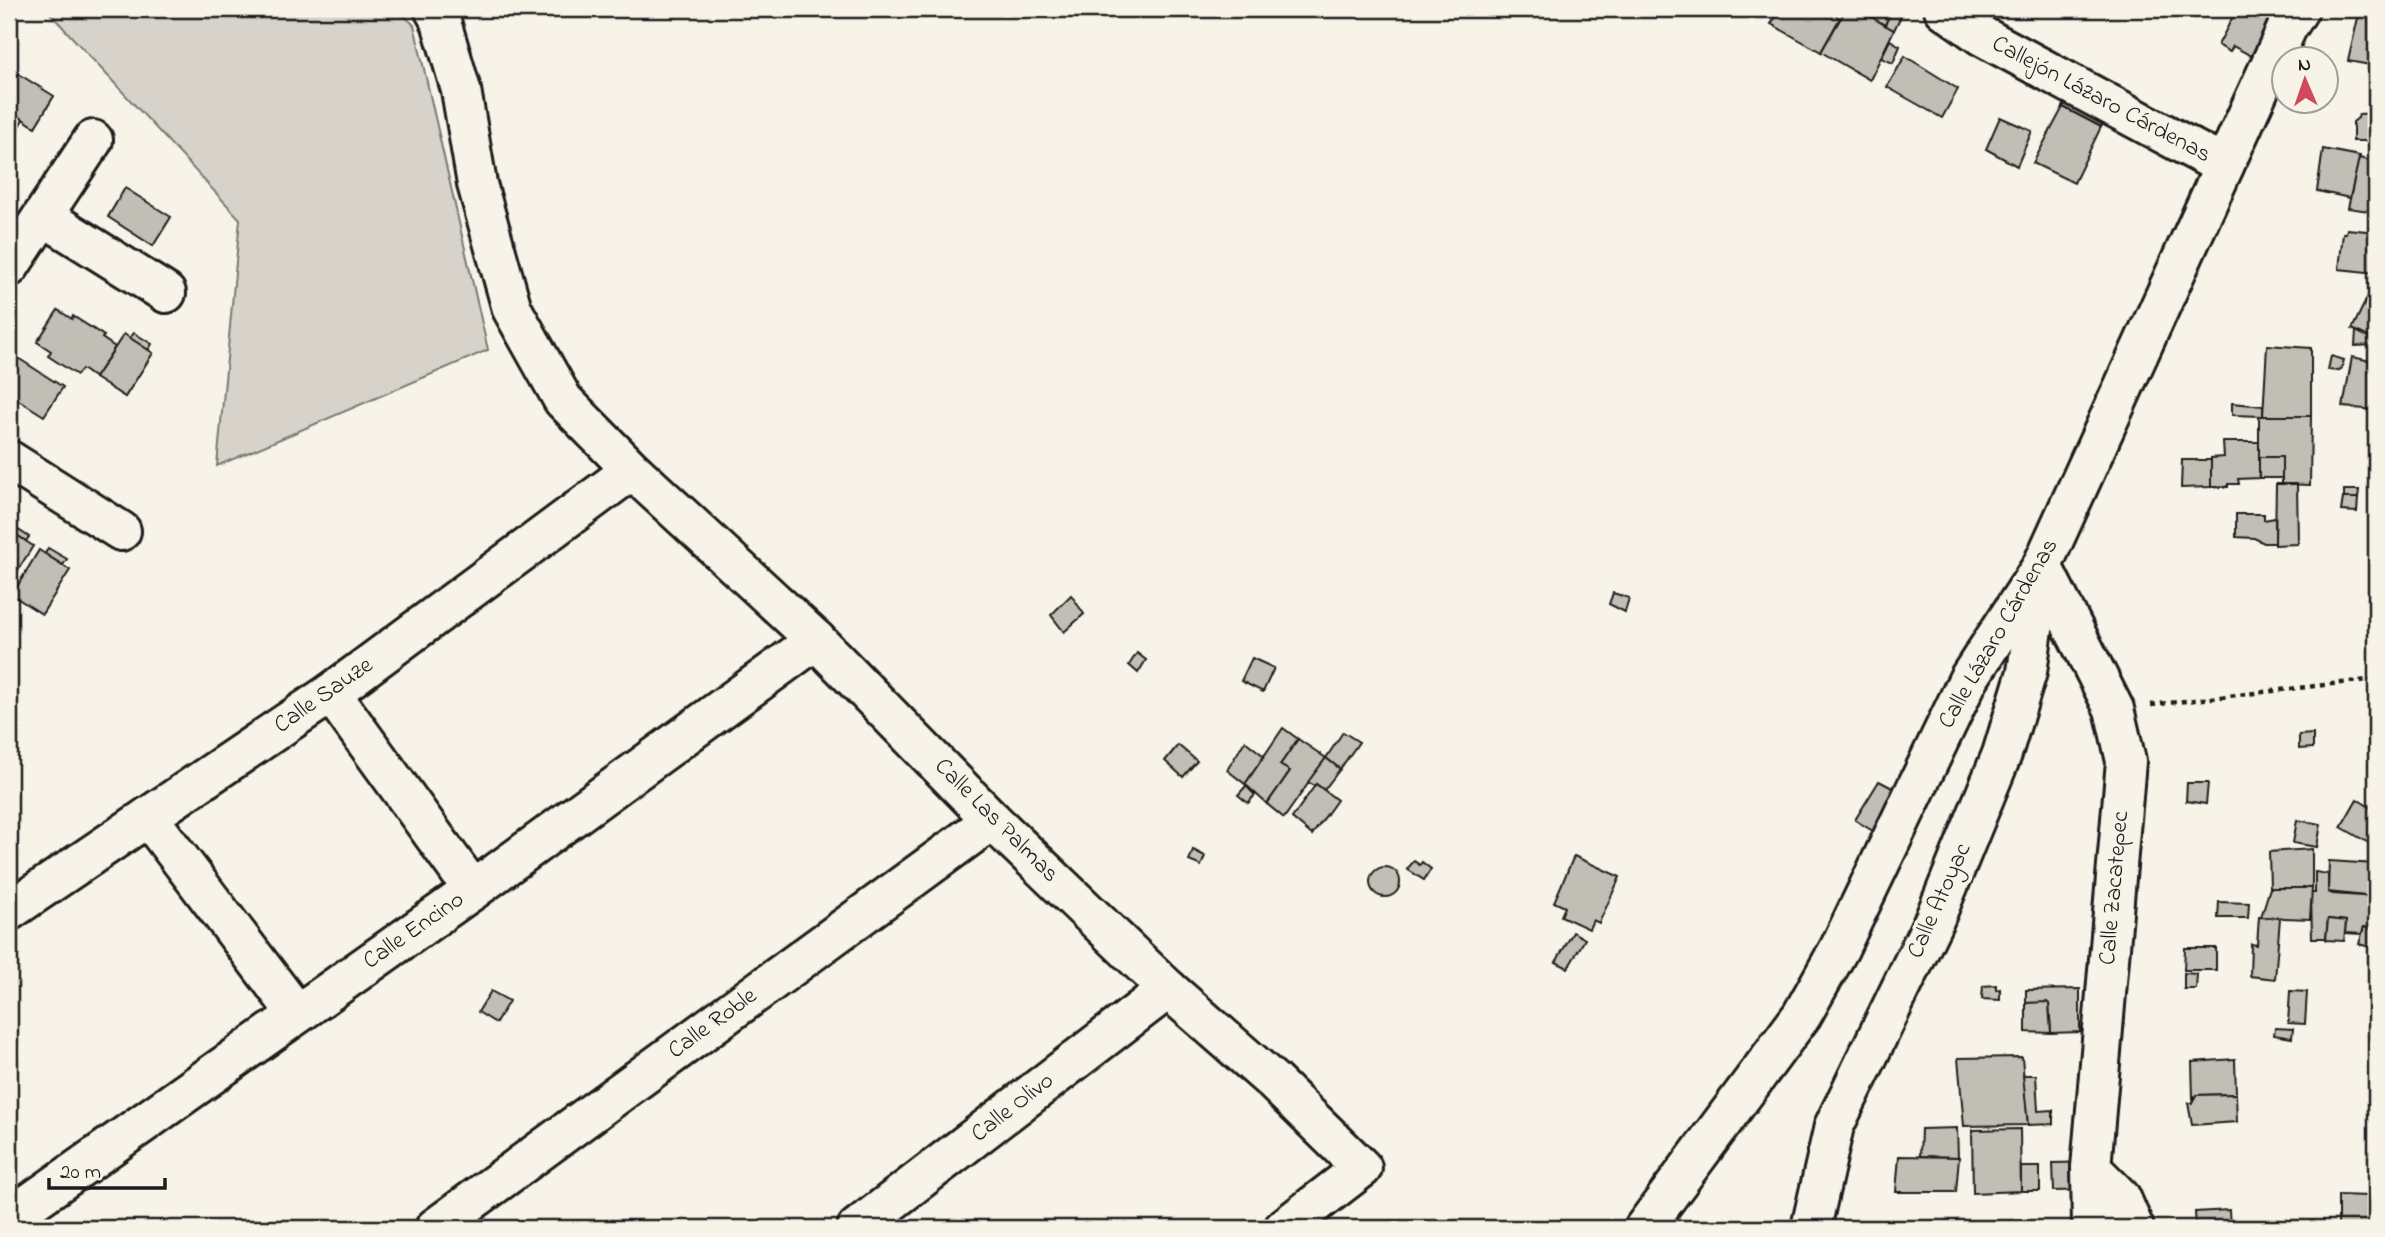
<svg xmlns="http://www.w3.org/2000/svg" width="2385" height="1237" viewBox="0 0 2385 1237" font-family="'Indie Flower',sans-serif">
	<rect width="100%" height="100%" fill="#f7f3e8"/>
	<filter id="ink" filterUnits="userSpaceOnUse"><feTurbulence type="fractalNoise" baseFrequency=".0143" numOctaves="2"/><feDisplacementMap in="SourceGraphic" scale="14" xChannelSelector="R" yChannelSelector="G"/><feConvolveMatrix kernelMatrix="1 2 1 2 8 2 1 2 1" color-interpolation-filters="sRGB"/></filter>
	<g filter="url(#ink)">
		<path fill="#d7d3cb" stroke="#7a7874" stroke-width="2" d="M46,9H397L414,25L488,350L217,466L240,219Z"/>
		<g fill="#c0beb5" stroke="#1c1c1c" stroke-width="2">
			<path d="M1781,9H1835L1833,13L1840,18L1821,52L1771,24Z"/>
			<path d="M1846,9H1858L1894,30L1870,80L1821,52Z"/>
			<path d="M1858,9H1892L1885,25Z"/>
			<path d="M1892,9L1902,14L1894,30L1885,25Z"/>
			<path d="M2237,9H2282L2257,59L2233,46L2230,52L2218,45Z"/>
			<path d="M2360,9L2376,10V66L2348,61Z"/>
			<path d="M1890,40L1900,46L1893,63L1881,58Z"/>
			<path d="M1905,56L1958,89L1942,118L1887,87Z"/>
			<path d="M9,68L54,96L35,127L9,110Z"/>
			<path d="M2070,96L2106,115L2101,127L2063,107Z"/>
			<path d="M2063,107L2101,127L2074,183L2033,163Z"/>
			<path d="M9,110L23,119L9,144Z"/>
			<path d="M2376,113V141H2353V122L2358,118L2359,114Z"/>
			<path d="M2000,117L2032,131L2017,166L1986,149Z"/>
			<path d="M2323,149L2360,156L2350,198L2317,191Z"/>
			<path d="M2359,158L2376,162V212L2348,208Z"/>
			<path d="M125,188L171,217L153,246L108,217Z"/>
			<path d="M2347,229L2376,232V273L2339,269L2343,233H2346Z"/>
			<path d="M2370,292L2376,296V341L2352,329Z"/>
			<path d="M58,310L72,319L73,316L104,336L102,338L115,347L95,378L82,369L77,375L48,356L51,351L37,342Z"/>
			<path d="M2356,331L2376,341V345L2355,346Z"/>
			<path d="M134,333L152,344L148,350L130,338Z"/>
			<path d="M124,334L153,353L125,397L95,378Z"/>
			<path d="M2267,345L2311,348V416H2263Z"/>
			<path d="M2331,356L2344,360L2341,369L2337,371L2328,370Z"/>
			<path d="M2352,357L2376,362V410L2343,407Z"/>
			<path d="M18,358L63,387L44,416L9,394V372Z"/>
			<path d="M2232,403L2263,406V416L2232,415Z"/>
			<path d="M2259,416H2311L2310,485L2282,484V457H2259Z"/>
			<path d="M2223,442H2259V478L2238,479L2239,484H2228V487H2211V458L2224,457Z"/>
			<rect x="2259" y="457" width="23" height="21"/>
			<path d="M2182,460H2211V487L2181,488Z"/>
			<path d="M2276,484H2297L2298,544L2275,545Z"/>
			<path d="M2344,490H2359L2358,498H2344Z"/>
			<path d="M2343,498H2358L2357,512L2341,511Z"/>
			<path d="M2236,514H2264V520L2275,518V543H2264L2254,538L2236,537Z"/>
			<path d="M11,525L29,537L26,541L9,530Z"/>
			<path d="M9,530L33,546L9,584Z"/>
			<path d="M48,548L67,559L63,565L45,554Z"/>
			<path d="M39,550L70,570L42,614L12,595Z"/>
			<path d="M1613,593L1629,598L1625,612L1609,604Z"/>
			<path d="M1071,595L1084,614L1064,632L1051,615Z"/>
			<path d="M1137,653L1146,660L1138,673L1129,665Z"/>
			<path d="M1252,658L1274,668L1263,692L1241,681Z"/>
			<path d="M1283,728L1298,739L1280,765L1290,771L1267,804L1245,784Z"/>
			<path d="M1343,732L1359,742L1340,769L1326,758Z"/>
			<path d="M2313,734V748L2299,749V735Z"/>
			<path d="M1298,739L1326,758L1284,818L1267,804L1290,771L1280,765Z"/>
			<path d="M1245,741L1264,756L1245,784L1227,770Z"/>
			<path d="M1178,745L1197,761L1183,777L1165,761Z"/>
			<path d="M1326,758L1340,769L1324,790L1316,784L1315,786L1308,782Z"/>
			<path d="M1879,781L1902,793L1876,833L1855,820Z"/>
			<path d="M2187,783H2208L2206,804L2186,801Z"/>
			<path d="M1316,784L1337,800L1312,835L1292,818Z"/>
			<path d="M1246,786L1255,795L1248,803L1238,795Z"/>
			<path d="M2357,799L2376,811V847L2341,827Z"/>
			<path d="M2297,820L2321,824L2317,847L2293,843Z"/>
			<path d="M2312,849V888H2270L2269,852Z"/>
			<path d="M1193,850L1205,856L1201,866L1189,861Z"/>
			<path d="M1574,856L1620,877L1599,923L1593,920L1589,929L1561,916L1565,907L1554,902Z"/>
			<path d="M1414,861L1420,865L1422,862L1431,869L1424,880L1407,869Z"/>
			<path d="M2329,861L2376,864L2375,897L2328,892Z"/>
			<circle cx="1385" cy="882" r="15"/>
			<path d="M2315,872L2328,874V892L2333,894L2375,897L2376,880V929L2364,927L2362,934L2345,933L2346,921L2328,919L2326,938H2312L2311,893H2315Z"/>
			<path d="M2270,888H2312L2310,919L2261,917Z"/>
			<path d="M2219,902L2249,903L2248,918H2218Z"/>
			<path d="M2259,917L2280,918L2275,979L2250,976L2251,944L2257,945Z"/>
			<path d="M2328,919L2346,921L2344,941L2326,940Z"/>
			<path d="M2364,927L2376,931L2373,948L2359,944Z"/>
			<path d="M1573,932L1585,939L1568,968L1556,962Z"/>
			<path d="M2185,948H2216V970H2184Z"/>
			<path d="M2184,973L2197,974L2196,989H2184Z"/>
			<path d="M1996,985V990L2000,989V1000L1982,999L1983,986Z"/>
			<path d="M2080,989V1032L2051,1033L2049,1004L2026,1003V990Z"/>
			<path d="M491,991L509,1001L496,1023L478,1012Z"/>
			<path d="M2290,991L2307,992L2305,1024L2288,1023Z"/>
			<path d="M2047,1002L2049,1004L2051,1033L2026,1032V1003Z"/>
			<path d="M2275,1028L2293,1029L2292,1038L2274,1035Z"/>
			<path d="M2022,1057L2028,1125L1964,1126L1958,1058Z"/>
			<path d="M2235,1059L2236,1094L2196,1095V1098H2193L2192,1062Z"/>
			<path d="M2023,1075H2036L2038,1111L2053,1110V1124L2028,1125Z"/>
			<path d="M2236,1094L2237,1122L2192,1125L2188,1103H2192L2196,1095Z"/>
			<path d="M1957,1128L1958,1157L1920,1156L1921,1129Z"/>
			<path d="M2020,1129L2021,1191L1973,1193L1972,1130Z"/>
			<path d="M1899,1156L1959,1157L1956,1192H1896Z"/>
			<path d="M2095,1162V1190L2054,1191L2053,1163Z"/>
			<rect x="2021" y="1167" width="19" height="24"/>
			<path d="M2338,1195L2369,1196L2370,1228H2338Z"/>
			<path d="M2229,1210L2230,1228H2196L2195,1212Z"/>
		</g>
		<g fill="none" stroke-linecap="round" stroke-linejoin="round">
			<defs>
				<g id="minor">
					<path d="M434,9L441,22L461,90L477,184L512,309L563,400L632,470L816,640L992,820L1168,989L1273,1081L1362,1168L1284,1228"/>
					<path d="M1944,9L1982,36L2224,166"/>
					<path d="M43,216L166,293"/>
					<path d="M9,267L93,140"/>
					<path d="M9,460L121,531"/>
					<path d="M2042,566L2114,709L2126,761L2091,1168L2092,1228"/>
					<path d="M331,693L473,890"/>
					<path d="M148,817L297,1014"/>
					<path d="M9,911L331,693L632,470"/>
					<path d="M2091,1168L2121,1198L2134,1228"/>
					<path d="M9,1218L473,890L816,640"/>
					<path d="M435,1228L992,820"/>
					<path d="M857,1228L1168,989"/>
					<path d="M1644,1228L1802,1015L1839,949L1969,678L2042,566L2287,28L2299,9"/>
					<path d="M1811,1228L1834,1126L1935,918L2002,754L2027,672L2040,578"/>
				</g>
			</defs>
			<use href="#minor" stroke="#1c1c1c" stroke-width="44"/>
			<path stroke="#1c1c1c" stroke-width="4.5" stroke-dasharray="5 5" stroke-linecap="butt" d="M2151,705L2376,679"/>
			<use href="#minor" stroke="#f7f3e8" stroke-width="38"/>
		</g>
	</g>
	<g text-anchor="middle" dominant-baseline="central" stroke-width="7" stroke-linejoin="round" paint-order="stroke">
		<g font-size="24" fill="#1c1c1c" stroke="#f7f3e8">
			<text transform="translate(2101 100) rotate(28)">Callejón Lázaro Cárdenas</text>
			<text transform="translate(1999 634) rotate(-60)">Calle Lázaro Cárdenas</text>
			<text transform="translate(324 696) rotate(-35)">Calle Sauze</text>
			<text transform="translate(996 821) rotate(45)">Calle Las Palmas</text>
			<text transform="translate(2115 888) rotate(-85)">Calle Zacatepec</text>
			<text transform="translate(1940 901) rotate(-66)">Calle Atoyac</text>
			<text transform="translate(414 931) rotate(-35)">Calle Encino</text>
			<text transform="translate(713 1024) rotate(-36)">Calle Roble</text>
			<text transform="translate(1013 1108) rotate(-38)">Calle Olivo</text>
		</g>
	</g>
	<rect width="2385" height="1237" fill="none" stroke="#f7f3e8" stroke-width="35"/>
	<rect x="18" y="18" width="2350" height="1202" fill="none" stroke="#1c1c1c" stroke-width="2.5" filter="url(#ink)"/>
	<g transform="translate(2305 80) rotate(358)"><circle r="33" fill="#f7f3e8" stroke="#9f9d96" stroke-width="2"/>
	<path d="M0-5L12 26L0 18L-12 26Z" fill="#d1495b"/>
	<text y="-10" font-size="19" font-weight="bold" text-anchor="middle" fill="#1c1c1c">N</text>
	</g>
	<path d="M49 1178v10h116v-10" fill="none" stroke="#1c1c1c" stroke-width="3.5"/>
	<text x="60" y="1178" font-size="21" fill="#1c1c1c" stroke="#f7f3e8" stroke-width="5" paint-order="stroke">20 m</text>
</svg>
